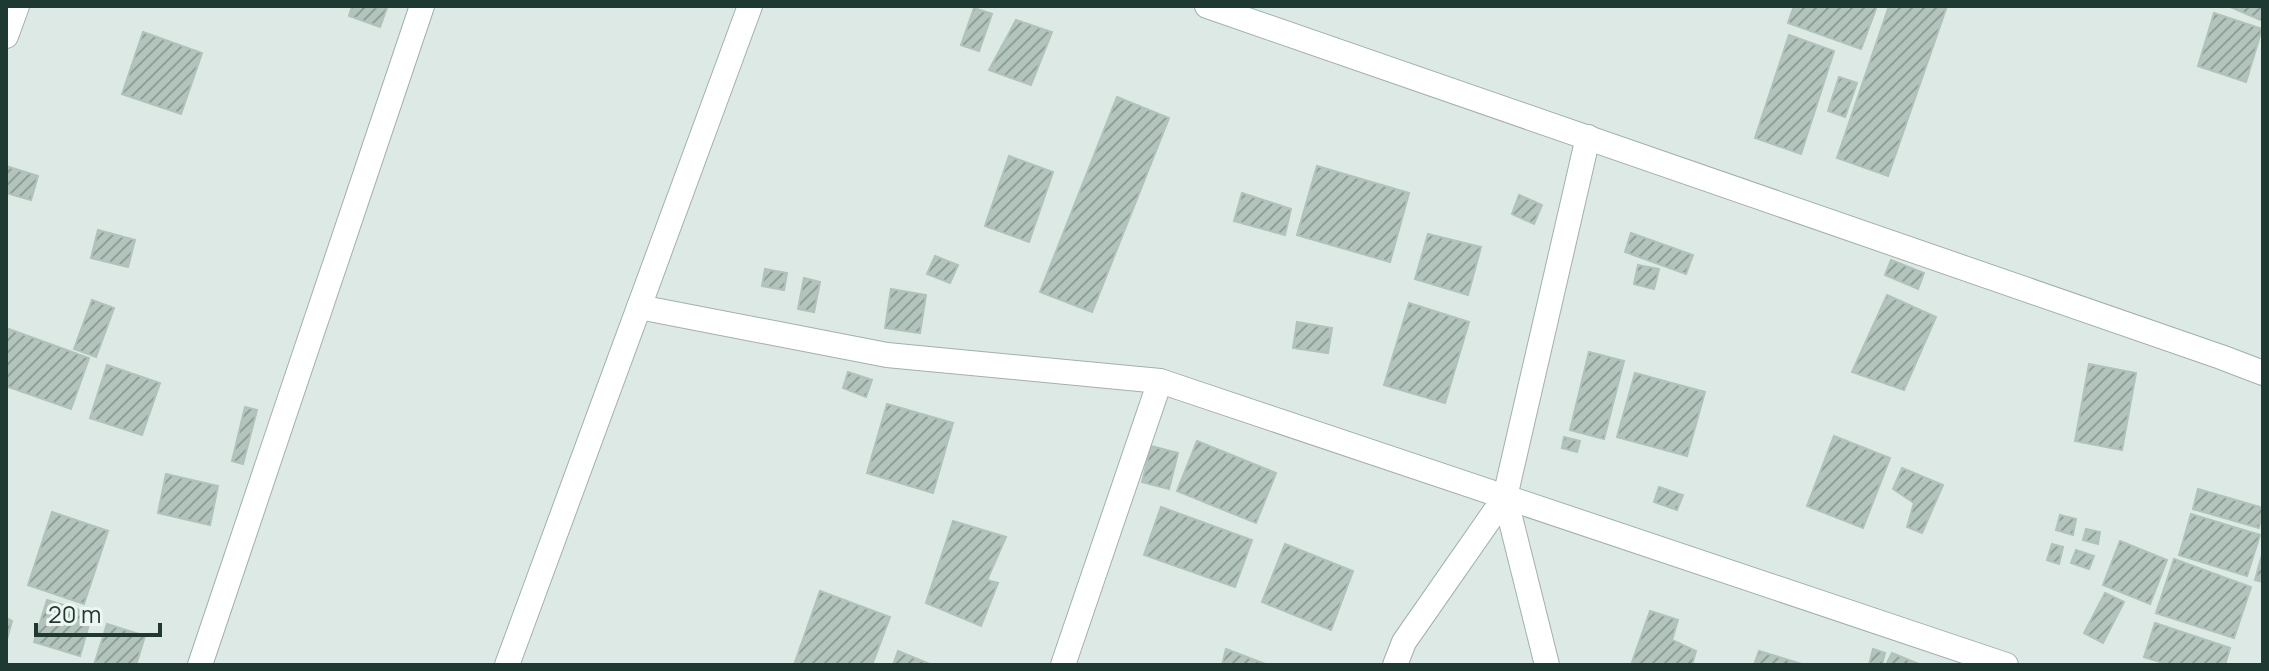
<svg xmlns="http://www.w3.org/2000/svg" width="2269" height="671" viewBox="0 0 2269 671" font-family="Manrope,sans-serif">
	<defs>
		<pattern id="building-hatch" width="6" height="6" patternUnits="userSpaceOnUse" patternTransform="scale(2)"><rect width="6" height="6" fill="#b2c4bc"/><path d="M-1 1l2-2M0 6l6-6M5 7l2-2" fill="none" stroke="#90a099"/></pattern>
	</defs>
	<rect width="100%" height="100%" fill="#dde9e4"/>
	<g fill="url(#building-hatch)" stroke="#afc3ba" stroke-width="2">
		<path d="M352,6L387,8L380,27L349,16Z"/>
		<path d="M1794,6H1877L1861,49L1788,23Z"/>
		<path d="M1889,6H1947L1888,176L1837,158Z"/>
		<path d="M2228,6H2263V21Z"/>
		<path d="M974,8L992,14L979,51L961,45Z"/>
		<path d="M2214,13L2262,29L2246,82L2198,66Z"/>
		<path d="M1016,20L1052,32L1031,85L989,70Z"/>
		<path d="M143,32L202,53L181,114L122,94Z"/>
		<path d="M1789,35L1834,51L1801,154L1755,138Z"/>
		<path d="M1839,77L1857,83L1845,117L1828,111Z"/>
		<path d="M1117,97L1169,118L1092,312L1040,292Z"/>
		<path d="M1009,156L1053,172L1029,242L985,226Z"/>
		<path d="M6,166L38,176L31,200L6,193Z"/>
		<path d="M1317,166L1409,193L1390,262L1297,235Z"/>
		<path d="M1242,193L1291,209L1285,235L1234,221Z"/>
		<path d="M1519,195L1542,205L1534,224L1512,214Z"/>
		<path d="M98,230L135,240L128,267L91,258Z"/>
		<path d="M1631,233L1693,255L1686,274L1625,252Z"/>
		<path d="M1428,234L1481,247L1468,295L1415,279Z"/>
		<path d="M935,256L958,265L950,283L927,274Z"/>
		<path d="M1891,260L1924,273L1918,289L1885,275Z"/>
		<path d="M1638,265L1659,269L1654,289L1634,284Z"/>
		<path d="M765,269L787,273L784,290L762,286Z"/>
		<path d="M804,278L820,282L814,312L798,309Z"/>
		<path d="M891,289L926,295L920,333L885,328Z"/>
		<path d="M1887,295L1936,317L1904,390L1852,372Z"/>
		<path d="M92,300L114,308L96,357L74,349Z"/>
		<path d="M1409,303L1469,322L1445,403L1384,385Z"/>
		<path d="M1297,322L1332,328L1328,353L1293,348Z"/>
		<path d="M6,328L89,358L71,409L6,386Z"/>
		<path d="M1589,352L1624,361L1604,439L1570,430Z"/>
		<path d="M2089,364L2136,373L2122,450L2075,441Z"/>
		<path d="M107,365L160,383L142,435L90,418Z"/>
		<path d="M848,372L872,380L866,397L843,388Z"/>
		<path d="M1635,373L1705,392L1687,456L1617,437Z"/>
		<path d="M887,404L953,423L933,493L867,473Z"/>
		<path d="M245,407L257,410L243,464L232,461Z"/>
		<path d="M1834,436L1890,458L1863,528L1807,506Z"/>
		<path d="M1564,437L1580,441L1577,452L1562,448Z"/>
		<path d="M1197,441L1276,473L1256,523L1177,491Z"/>
		<path d="M1151,446L1178,453L1169,489L1142,482Z"/>
		<path d="M1902,468L1943,485L1922,533L1907,527L1914,503L1893,489Z"/>
		<path d="M166,474L218,486L210,525L158,513Z"/>
		<path d="M1659,487L1683,495L1677,510L1654,502Z"/>
		<path d="M2198,489L2263,508L2259,528L2193,509Z"/>
		<path d="M1161,507L1252,540L1235,587L1144,555Z"/>
		<path d="M52,512L108,531L84,604L28,585Z"/>
		<path d="M2191,514L2260,535L2247,576L2179,555Z"/>
		<path d="M2060,515L2076,519L2073,535L2056,530Z"/>
		<path d="M953,521L1006,537L987,580L998,583L981,626L926,603Z"/>
		<path d="M2086,529L2100,532L2098,544L2083,540Z"/>
		<path d="M2120,541L2167,560L2150,604L2103,585Z"/>
		<path d="M1285,544L1353,571L1331,630L1262,602Z"/>
		<path d="M2052,544L2063,547L2059,564L2047,560Z"/>
		<path d="M2076,550L2094,556L2089,569L2071,563Z"/>
		<path d="M2263,551V582L2255,580Z"/>
		<path d="M2174,559L2251,587L2234,638L2156,613Z"/>
		<path d="M820,591L890,617L872,665H794Z"/>
		<path d="M2105,593L2124,602L2103,643L2084,633Z"/>
		<path d="M47,600L92,614L80,656L34,642Z"/>
		<path d="M1650,611L1678,620L1672,640L1696,651L1692,665H1631Z"/>
		<path d="M6,618L12,621L6,643Z"/>
		<path d="M2155,623L2230,648L2225,665H2169L2144,657Z"/>
		<path d="M107,624L145,636L136,665H94Z"/>
		<path d="M1226,649L1268,665H1222Z"/>
		<path d="M1873,649L1885,653L1882,665H1869Z"/>
		<path d="M898,651L932,665H893Z"/>
		<path d="M1759,651L1805,665H1754Z"/>
		<path d="M1892,653L1921,665H1886Z"/>
	</g>
	<g fill="none" stroke-linecap="round" stroke-linejoin="round">
		<defs>
			<g id="minor">
				<path d="M1207,6L2221,357L2263,373"/>
				<path d="M6,36L17,6"/>
				<path d="M639,307L887,355L1160,381L2006,665"/>
				<path d="M200,665L422,6"/>
				<path d="M507,665L750,6"/>
				<path d="M1063,665L1160,381"/>
				<path d="M1395,665L1404,642L1505,497"/>
				<path d="M1547,665L1505,497L1588,137"/>
			</g>
		</defs>
		<use href="#minor" stroke="#a0b1ab" stroke-width="26"/>
		<use href="#minor" stroke="#fff" stroke-width="24"/>
	</g>
	<rect width="2269" height="671" fill="none" stroke="#1e3931" stroke-width="16"/>
	<path d="M36 623v12h124v-12" fill="none" stroke="#1e3931" stroke-width="4"/>
	<text x="48" y="623" font-size="24" fill="#1e3931" stroke="#edf6f1" stroke-width="6" paint-order="stroke">20 m</text>
</svg>
